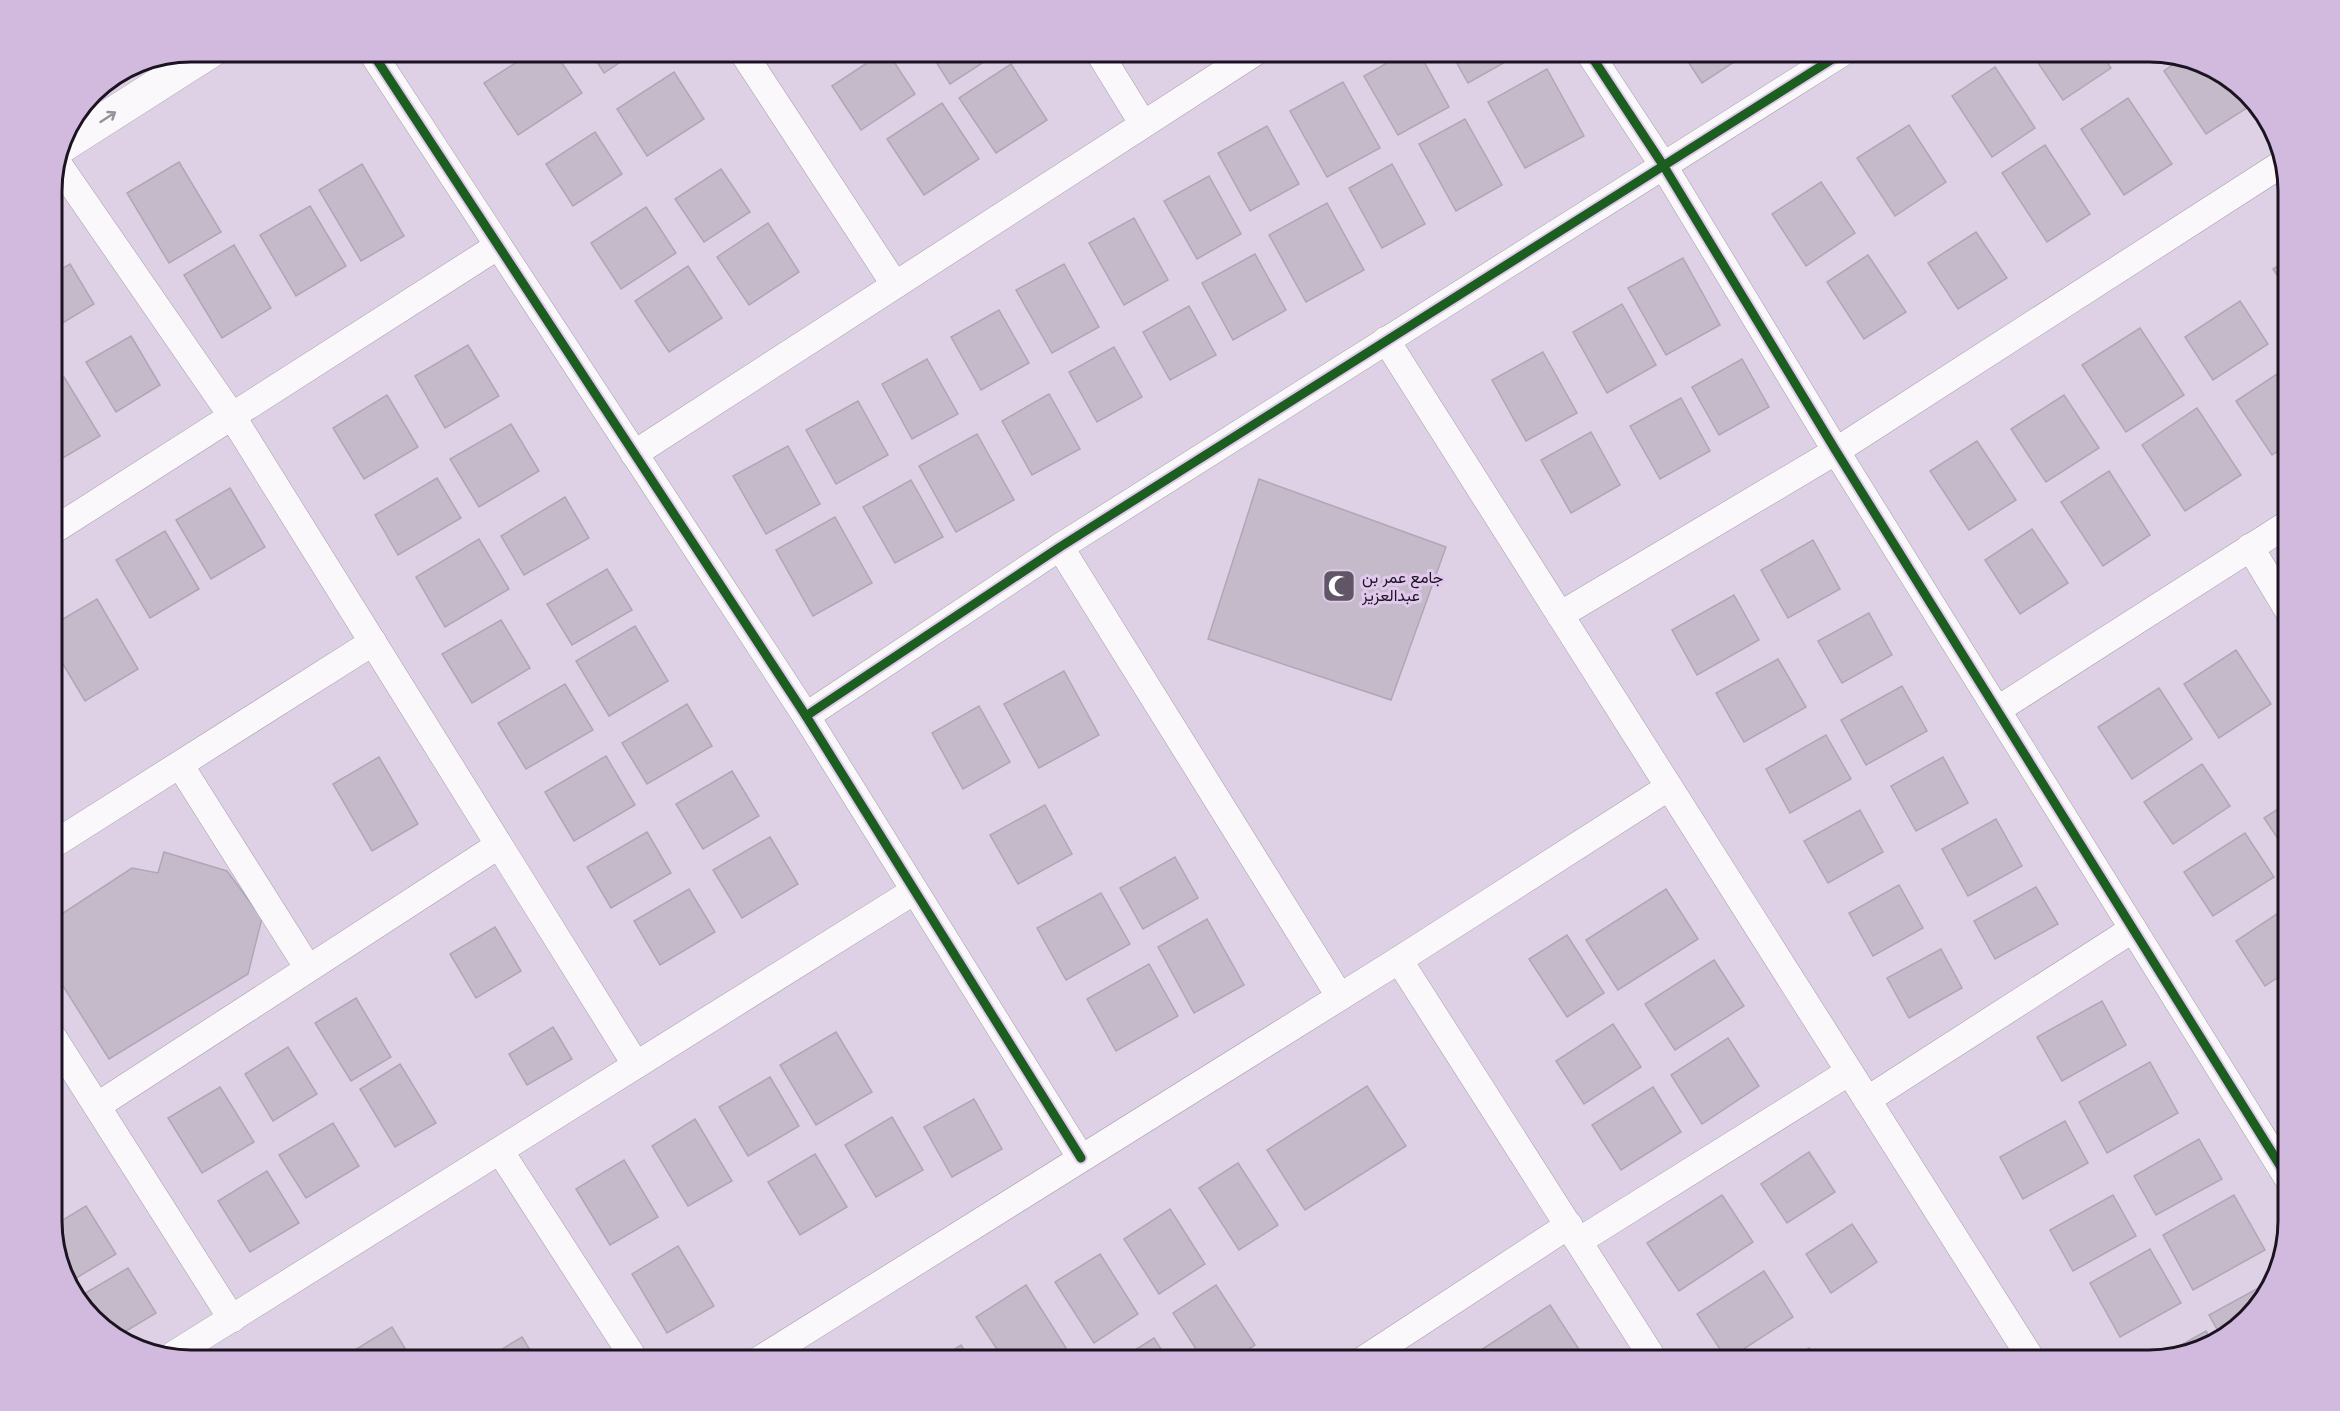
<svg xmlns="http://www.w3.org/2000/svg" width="2340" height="1411" viewBox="0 0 2340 1411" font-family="'Noto Serif',Vazirmatn,serif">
	<rect width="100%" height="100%" fill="#ded1e5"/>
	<g fill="#c4baca" stroke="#b0a6b5" stroke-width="1.5">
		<path d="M534,51H554L582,93L518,135L484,83Z"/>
		<path d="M590,51H637L604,73Z"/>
		<path d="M885,51H887L915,94L861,130L832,86Z"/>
		<path d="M929,51H1001L950,84Z"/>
		<path d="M1408,51H1418L1449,107L1398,135L1364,76Z"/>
		<path d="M1450,51H1525L1468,83Z"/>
		<path d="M1681,51H1751L1702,83Z"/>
		<path d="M2030,51H2100L2111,68L2063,100Z"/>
		<path d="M2181,59L2220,70L2253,104L2206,134L2164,71Z"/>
		<path d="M1011,64L1047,120L996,153L959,98Z"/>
		<path d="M1995,67L2035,128L1992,157L1952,96Z"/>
		<path d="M1547,69L1584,136L1525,168L1488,102Z"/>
		<path d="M674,72L704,119L647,156L617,109Z"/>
		<path d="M1343,82L1380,148L1327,177L1290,111Z"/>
		<path d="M2128,98L2172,164L2124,195L2081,129Z"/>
		<path d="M942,103L979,159L924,195L887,139Z"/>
		<path d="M1465,119L1502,185L1456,211L1419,144Z"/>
		<path d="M1909,125L1946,182L1895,216L1857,158Z"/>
		<path d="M1267,126L1299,184L1250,211L1218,153Z"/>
		<path d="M595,132L622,174L573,206L546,164Z"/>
		<path d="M2045,145L2090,214L2047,242L2002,173Z"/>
		<path d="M179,162L221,232L169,263L127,193Z"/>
		<path d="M362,164L404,236L361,261L319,190Z"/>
		<path d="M1392,164L1425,224L1382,248L1349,188Z"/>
		<path d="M721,169L750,212L704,242L675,199Z"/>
		<path d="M1209,176L1241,234L1197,259L1164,201Z"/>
		<path d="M1821,182L1855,233L1806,266L1772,214Z"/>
		<path d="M1327,203L1364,270L1306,302L1269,235Z"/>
		<path d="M310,206L346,266L296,296L260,235Z"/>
		<path d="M646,207L676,253L621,289L591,243Z"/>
		<path d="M1134,218L1168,280L1124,305L1089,243Z"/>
		<path d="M768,223L799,272L749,305L717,257Z"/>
		<path d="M1976,232L2007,278L1958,309L1928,263Z"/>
		<path d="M234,245L271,308L222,338L184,275Z"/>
		<path d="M1255,254L1286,310L1233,340L1202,283Z"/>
		<path d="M1868,255L1906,312L1864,339L1827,282Z"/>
		<path d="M1683,258L1720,325L1666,355L1628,288Z"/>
		<path d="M2289,259V294L2273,269Z"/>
		<path d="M70,264L94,304L51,330V275Z"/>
		<path d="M1064,264L1099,327L1052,353L1016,290Z"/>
		<path d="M688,266L722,318L669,352L635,301Z"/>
		<path d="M2240,301L2268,344L2213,380L2185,337Z"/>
		<path d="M1622,304L1656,365L1607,393L1573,332Z"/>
		<path d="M1189,306L1216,355L1170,380L1143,332Z"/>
		<path d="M999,310L1029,363L981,390L951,337Z"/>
		<path d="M2140,328L2184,395L2126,432L2082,365Z"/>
		<path d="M131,336L160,385L116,412L86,362Z"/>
		<path d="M468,345L499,396L445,428L415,376Z"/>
		<path d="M1114,347L1142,397L1097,422L1069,372Z"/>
		<path d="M1543,352L1577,413L1526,441L1492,380Z"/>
		<path d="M927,359L958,414L912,439L882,384Z"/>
		<path d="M1742,359L1769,407L1719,435L1692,387Z"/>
		<path d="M2280,372L2289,385V444L2272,455L2236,401Z"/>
		<path d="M64,377L100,436L51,465V384Z"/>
		<path d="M1049,394L1080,449L1032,475L1002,421Z"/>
		<path d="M387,395L418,447L364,479L333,428Z"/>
		<path d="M2064,395L2099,448L2046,482L2011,429Z"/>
		<path d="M1681,398L1710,451L1660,479L1630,426Z"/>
		<path d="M858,401L888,455L836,484L806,430Z"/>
		<path d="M2197,408L2241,475L2185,511L2142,445Z"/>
		<path d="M511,424L539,471L479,507L450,459Z"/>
		<path d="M1591,432L1620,485L1571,513L1541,460Z"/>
		<path d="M977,434L1014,500L956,532L919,466Z"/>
		<path d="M1977,441L2016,500L1969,530L1930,471Z"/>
		<path d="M788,446L820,504L766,534L733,476Z"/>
		<path d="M2109,471L2150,535L2103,566L2061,502Z"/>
		<path d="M437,478L461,518L398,555L375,515Z"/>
		<path d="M1259,479L1446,547L1391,700L1208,639Z"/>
		<path d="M911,480L943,537L895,563L863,507Z"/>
		<path d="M230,488L265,547L211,579L176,520Z"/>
		<path d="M565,497L589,538L524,575L501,536Z"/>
		<path d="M835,517L872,583L813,616L776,550Z"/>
		<path d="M2032,529L2068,583L2020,614L1985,560Z"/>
		<path d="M165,531L199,589L150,618L116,560Z"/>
		<path d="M479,539L509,589L445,627L416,577Z"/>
		<path d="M1813,540L1840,589L1788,618L1761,570Z"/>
		<path d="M607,569L632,610L572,645L547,604Z"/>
		<path d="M1734,595L1759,640L1697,675L1672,630Z"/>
		<path d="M97,599L138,669L85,701L51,644V626Z"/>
		<path d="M1869,613L1892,655L1842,683L1818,641Z"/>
		<path d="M501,620L530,668L472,703L442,654Z"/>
		<path d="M635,626L668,681L609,716L576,661Z"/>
		<path d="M2236,650L2271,704L2219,738L2184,684Z"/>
		<path d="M1778,659L1806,707L1744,742L1716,693Z"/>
		<path d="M1064,671L1099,735L1039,768L1004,704Z"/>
		<path d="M565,684L593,730L526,769L498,723Z"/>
		<path d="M1902,686L1927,731L1866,765L1841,720Z"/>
		<path d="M2159,688L2192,739L2132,779L2098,727Z"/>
		<path d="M687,704L712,746L647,784L622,743Z"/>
		<path d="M979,706L1010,762L963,789L932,733Z"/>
		<path d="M1826,735L1851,779L1790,813L1766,769Z"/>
		<path d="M606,756L635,805L574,841L545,792Z"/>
		<path d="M379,757L418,824L372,851L333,784Z"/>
		<path d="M1943,757L1968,803L1916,831L1891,786Z"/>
		<path d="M2202,764L2230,806L2173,844L2144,802Z"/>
		<path d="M732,771L759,816L703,849L676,804Z"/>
		<path d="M2289,802V855L2264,818Z"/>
		<path d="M1045,805L1072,854L1018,884L990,835Z"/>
		<path d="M1860,810L1883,852L1828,883L1804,841Z"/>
		<path d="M1996,819L2022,866L1968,896L1942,849Z"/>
		<path d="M647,832L671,873L611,908L587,867Z"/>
		<path d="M2245,833L2274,877L2213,916L2184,872Z"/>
		<path d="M770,837L798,884L742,918L713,870Z"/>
		<path d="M164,852L227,871L262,918L248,974L109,1059L51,967V921L132,868L158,873Z"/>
		<path d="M1175,857L1198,898L1143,929L1120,888Z"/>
		<path d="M1899,885L1923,928L1873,956L1849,913Z"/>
		<path d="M2036,887L2058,924L1995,959L1974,921Z"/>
		<path d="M689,889L715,932L660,965L634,921Z"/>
		<path d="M1666,889L1698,939L1618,990L1586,940Z"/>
		<path d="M1101,893L1130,944L1066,980L1037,928Z"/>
		<path d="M2289,906V970L2265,986L2236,941Z"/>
		<path d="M1207,919L1244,985L1194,1013L1158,947Z"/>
		<path d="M495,927L521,971L476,998L450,954Z"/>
		<path d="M1567,935L1604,993L1567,1017L1529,959Z"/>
		<path d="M1941,949L1962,988L1909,1018L1887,978Z"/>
		<path d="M1714,960L1744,1006L1675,1050L1645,1004Z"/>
		<path d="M1149,964L1178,1016L1116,1051L1087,999Z"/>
		<path d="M356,998L391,1057L351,1081L315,1023Z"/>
		<path d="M2102,1001L2126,1045L2062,1081L2037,1037Z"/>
		<path d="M1613,1024L1641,1067L1584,1104L1556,1061Z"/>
		<path d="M553,1027L572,1059L527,1085L509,1054Z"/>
		<path d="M836,1032L872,1092L816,1125L780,1065Z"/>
		<path d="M1728,1038L1759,1086L1702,1124L1671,1075Z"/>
		<path d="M288,1047L317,1094L273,1121L245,1074Z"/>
		<path d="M2150,1062L2178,1113L2107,1153L2079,1102Z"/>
		<path d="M400,1064L436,1123L395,1147L360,1089Z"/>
		<path d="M770,1077L799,1126L748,1156L719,1107Z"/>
		<path d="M1367,1086L1406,1146L1305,1210L1267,1150Z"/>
		<path d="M220,1087L254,1142L202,1173L168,1118Z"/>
		<path d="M1653,1087L1681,1132L1621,1170L1592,1125Z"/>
		<path d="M974,1099L1002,1149L952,1177L924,1127Z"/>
		<path d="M892,1117L923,1170L876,1197L845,1145Z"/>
		<path d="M695,1119L732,1181L688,1206L652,1146Z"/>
		<path d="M2065,1121L2088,1163L2023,1199L2000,1157Z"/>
		<path d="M333,1123L359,1166L306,1198L279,1155Z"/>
		<path d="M2199,1139L2222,1179L2156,1215L2134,1176Z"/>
		<path d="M1809,1152L1835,1192L1787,1223L1761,1184Z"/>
		<path d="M815,1154L847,1207L800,1235L768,1182Z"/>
		<path d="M624,1160L658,1217L610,1245L576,1189Z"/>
		<path d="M1238,1163L1278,1225L1239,1250L1199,1188Z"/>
		<path d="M267,1171L299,1223L250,1252L218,1201Z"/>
		<path d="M1722,1195L1753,1242L1679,1291L1647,1243Z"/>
		<path d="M2113,1195L2136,1236L2073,1271L2050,1230Z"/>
		<path d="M2234,1195L2265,1250L2193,1290L2163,1235Z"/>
		<path d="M86,1206L116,1254L68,1283L51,1227Z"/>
		<path d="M1170,1209L1205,1264L1159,1294L1124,1239Z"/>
		<path d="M1852,1224L1877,1262L1831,1293L1806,1254Z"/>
		<path d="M678,1246L714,1306L667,1333L632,1274Z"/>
		<path d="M2150,1249L2181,1303L2120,1337L2090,1283Z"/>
		<path d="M1100,1254L1138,1314L1094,1343L1055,1282Z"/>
		<path d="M128,1268L156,1313L116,1337L77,1298Z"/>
		<path d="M1764,1271L1793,1317L1727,1360L1697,1314Z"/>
		<path d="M2273,1280L2270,1291L2222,1338L2209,1315Z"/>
		<path d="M1026,1285L1066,1348L1048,1360H1004L976,1317Z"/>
		<path d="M1216,1285L1255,1345L1232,1360H1203L1173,1313Z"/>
		<path d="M1550,1305L1580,1351L1567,1360H1488L1481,1350Z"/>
		<path d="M392,1327L412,1360H343L342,1358Z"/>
		<path d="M2206,1331L2213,1343L2158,1358Z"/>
		<path d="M522,1337L536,1360H484Z"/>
		<path d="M1154,1338L1168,1360H1119Z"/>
		<path d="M961,1345L970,1360H938Z"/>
		<path d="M1809,1348L1817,1360H1791Z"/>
	</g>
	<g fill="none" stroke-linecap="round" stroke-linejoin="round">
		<defs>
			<g id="minor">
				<path d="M371,51L806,716L1081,1158"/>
				<path d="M742,51L895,285"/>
				<path d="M1098,51L1143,124"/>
				<path d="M1588,51L1663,165L1836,451L2289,1180"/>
				<path d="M56,161L232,416L636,1065"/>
				<path d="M1386,340L2032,1360"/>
				<path d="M634,454L1257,51"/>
				<path d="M51,532L498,246"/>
				<path d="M1060,547L1340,997"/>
				<path d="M2250,547L2289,612"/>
				<path d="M1560,615L1836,451L2283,163"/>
				<path d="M1997,710L2289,523"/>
				<path d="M806,716L1060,547L1845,51"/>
				<path d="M180,765L308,968"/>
				<path d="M51,846L373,642"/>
				<path d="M1399,960L1654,1360"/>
				<path d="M51,1034L232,1319"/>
				<path d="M1867,1100L2133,929"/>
				<path d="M97,1106L499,845"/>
				<path d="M500,1151L635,1360"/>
				<path d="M1579,1241L1849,1072"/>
				<path d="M173,1355L914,891"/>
				<path d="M759,1360L1399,960L1669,787"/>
				<path d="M1363,1360L1569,1225"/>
			</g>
			<path id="tertiary" d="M59,148L211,51"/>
		</defs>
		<use href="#minor" stroke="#a69cab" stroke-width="28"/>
		<use href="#tertiary" stroke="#a69cab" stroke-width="34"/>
		<use href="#minor" stroke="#faf8fb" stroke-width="27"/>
		<use href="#tertiary" stroke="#faf8fb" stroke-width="33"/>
		<defs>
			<g id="cycleway">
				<path d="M371,51L806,716L1081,1158"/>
				<path d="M1588,51L1663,165L1836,451L2289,1180"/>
				<path d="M806,716L1060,547L1845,51"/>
			</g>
		</defs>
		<use href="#cycleway" stroke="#e1c9ed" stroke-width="13"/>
		<use href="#cycleway" stroke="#1b5e20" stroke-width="9"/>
	</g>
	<defs><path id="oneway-shaft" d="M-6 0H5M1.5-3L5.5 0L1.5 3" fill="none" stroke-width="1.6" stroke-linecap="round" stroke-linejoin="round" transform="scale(1.5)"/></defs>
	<use stroke="#969198" href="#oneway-shaft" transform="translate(108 117) rotate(-33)"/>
	<defs>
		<symbol id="mosque-square" viewBox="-11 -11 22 22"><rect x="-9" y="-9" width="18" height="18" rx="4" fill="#605665" stroke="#e1c9ed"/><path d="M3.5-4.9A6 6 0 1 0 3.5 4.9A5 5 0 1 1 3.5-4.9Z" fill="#fff"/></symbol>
	</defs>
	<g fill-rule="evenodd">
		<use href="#mosque-square" x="1320" y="567" width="38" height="38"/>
	</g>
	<g text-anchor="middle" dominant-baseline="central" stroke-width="6" stroke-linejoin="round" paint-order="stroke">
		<g font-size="16" fill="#1c1320" stroke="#e1c9ed" text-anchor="start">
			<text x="1362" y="577">جامع عمر بن<tspan x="1362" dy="18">عبدالعزيز</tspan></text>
		</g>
	</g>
	<path d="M0 0H2340V1411H0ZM191 62H2149A129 129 0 0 1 2278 191V1221A129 129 0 0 1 2149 1350H191A129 129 0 0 1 62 1221V191A129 129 0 0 1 191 62Z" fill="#d1badd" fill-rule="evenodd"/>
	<path fill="none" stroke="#1c1320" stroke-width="3" d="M191 62H2149A129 129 0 0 1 2278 191V1221A129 129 0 0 1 2149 1350H191A129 129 0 0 1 62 1221V191A129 129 0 0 1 191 62Z"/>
</svg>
